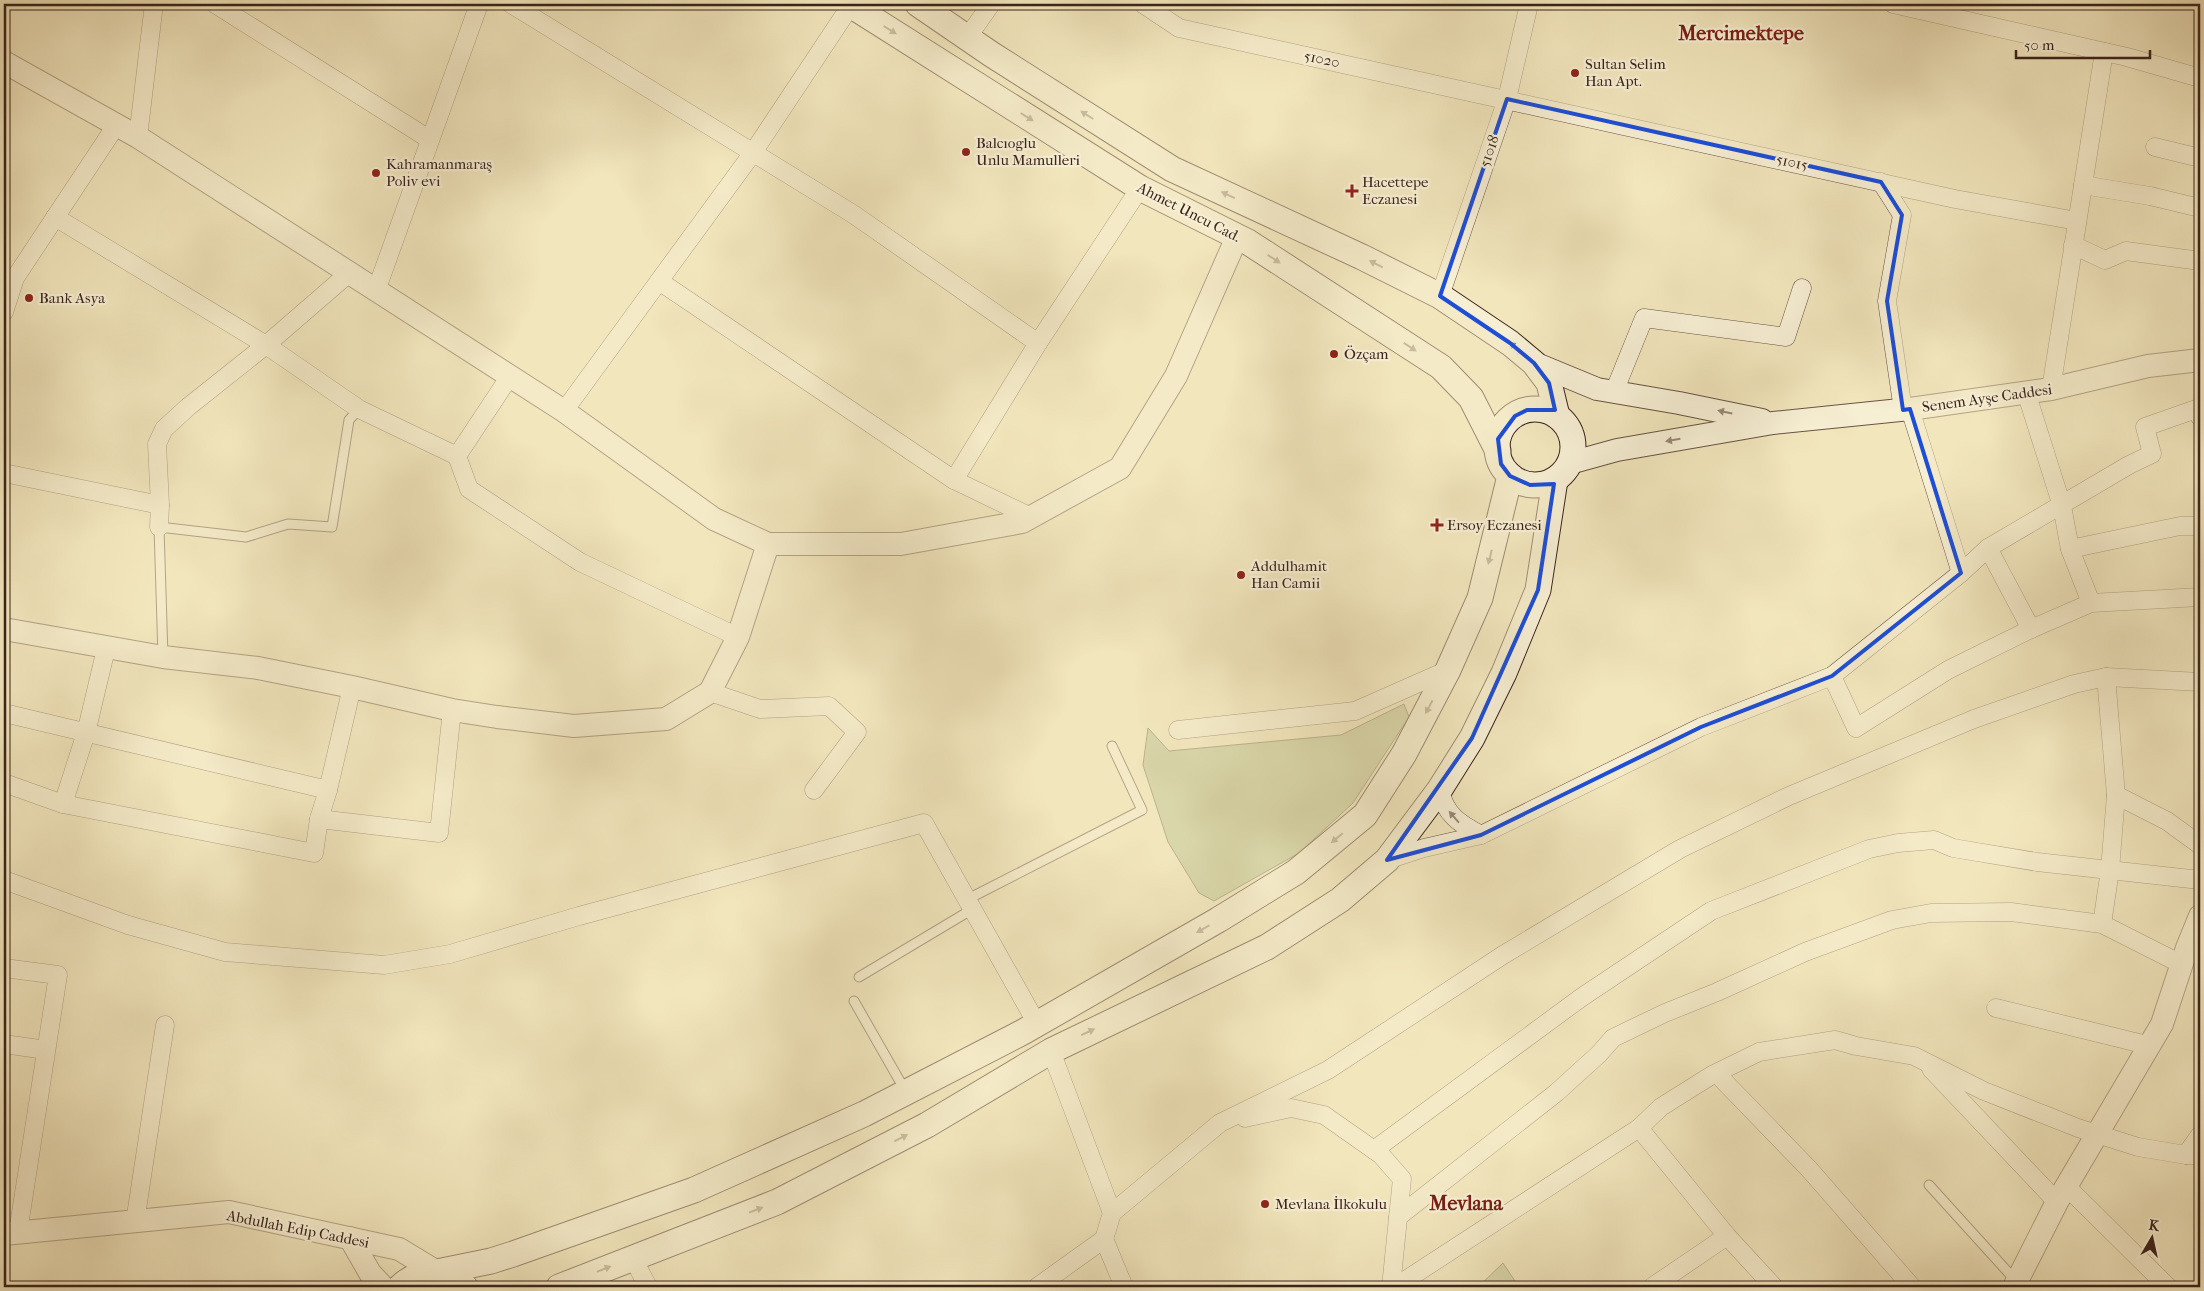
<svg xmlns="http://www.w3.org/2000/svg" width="2204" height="1291" viewBox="0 0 2204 1291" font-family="'IM FELL French Canon',serif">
	<rect width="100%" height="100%" fill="#f2e6bd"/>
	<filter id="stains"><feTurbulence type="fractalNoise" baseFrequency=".004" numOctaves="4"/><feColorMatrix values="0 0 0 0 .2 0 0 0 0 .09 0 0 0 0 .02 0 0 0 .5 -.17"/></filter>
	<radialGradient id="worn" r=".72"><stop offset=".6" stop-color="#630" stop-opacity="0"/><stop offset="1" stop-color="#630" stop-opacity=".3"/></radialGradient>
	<g fill="#bbc490" stroke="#7a7455">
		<path d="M1404,704L1409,717L1353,803L1299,853L1214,901L1199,893L1168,842L1143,765L1148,728L1169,751L1341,735Z"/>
		<path d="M1503,1263L1519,1287H1478Z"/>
	</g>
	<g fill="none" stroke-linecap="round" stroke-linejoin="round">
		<defs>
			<g id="service">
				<path d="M163,657L159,527L246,537L288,524L332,527L349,420L359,409"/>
				<path d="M966,900L1142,810L1112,746"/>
				<path d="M859,977L971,910"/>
				<path d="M854,1001L906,1092"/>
				<path d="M1929,1185L2016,1281"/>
			</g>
			<g id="minor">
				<path d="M215,4L429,139"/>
				<path d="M511,4L853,214L1038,343"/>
				<path d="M1143,4L1179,28L1955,199L2077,221"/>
				<path d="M1893,4L2127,57L2200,78"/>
				<path d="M967,38L991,4"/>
				<path d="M138,137L154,4"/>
				<path d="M2155,147L2200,158"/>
				<path d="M1881,182L1902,215L1887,301L1903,410"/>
				<path d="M2083,185L2150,196L2200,208"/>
				<path d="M55,217L266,345L359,409L457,456L469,489L580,562L738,637"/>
				<path d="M2073,245L2105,260L2126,251L2200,261"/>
				<path d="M659,281L752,154L851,5"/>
				<path d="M376,291L479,4"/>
				<path d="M1440,296L1507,99L1529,4"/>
				<path d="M4,312L15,278L117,124"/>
				<path d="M2051,389L2104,52"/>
				<path d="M1614,392L1644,318L1786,337L1802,288"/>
				<path d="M2026,392L2062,506L2070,549L2091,603"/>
				<path d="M1910,409L1961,573"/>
				<path d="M564,411L659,281L954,480L1031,517"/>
				<path d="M457,456L510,376"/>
				<path d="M4,473L160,505"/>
				<path d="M954,480L1038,343L1140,188"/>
				<path d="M159,527L160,505L157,444L164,429L188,407L266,345L348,274"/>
				<path d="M1988,548L2031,629"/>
				<path d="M2070,549L2180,526H2200"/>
				<path d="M1832,676L1856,728L1948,670L2031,629L2091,603L2200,597"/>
				<path d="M710,692L760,709L829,706L857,732L814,790"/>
				<path d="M4,713L328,790L352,687"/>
				<path d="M1178,730L1355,711L1448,670"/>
				<path d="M4,783L63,804L314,853L319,819L328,790"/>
				<path d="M1440,789C1444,814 1460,824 1481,835"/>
				<path d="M2116,795L2167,821L2200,845"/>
				<path d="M63,804L86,733L106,649"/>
				<path d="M319,819L439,833L452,710"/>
				<path d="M1387,860L1424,848L1481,835L1701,727L1832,676L1961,573L1988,548L2129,465L2152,454L2145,427L2199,408L2200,417"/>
				<path d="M4,880L128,925L225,952L384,965L450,954L579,916L924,823L1037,1024"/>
				<path d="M2102,924L2110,870L2116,795L2106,677"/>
				<path d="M4,968L58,975L18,1232"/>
				<path d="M1996,1008L2151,1046"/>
				<path d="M4,1044L46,1050"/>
				<path d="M1931,1069L2057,1202"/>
				<path d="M1717,1074L1809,1169L1912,1287"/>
				<path d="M1245,1118L1291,1108L1324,1115L1381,1155L1402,1179L1391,1287"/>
				<path d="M1639,1128L1727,1236L1774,1287"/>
				<path d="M1374,1150L1582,997L1711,911L1869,849L1898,843L1934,840L1953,848L2037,862L2200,880"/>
				<path d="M2186,1155L2200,1135"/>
				<path d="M2067,1187L2168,1287"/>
				<path d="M1112,1213L1220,1123L1328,1070L1503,955L1680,849L1789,796L1974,719L2074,684L2106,677L2200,682"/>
				<path d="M1398,1217L1556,1093L1599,1054L1613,1038L1665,1013L1717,992L1805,952L1892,920L1931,913L2011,912L2102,924L2181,964"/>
				<path d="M135,1222L165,1025"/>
				<path d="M1104,1239L1124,1287"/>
				<path d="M633,1258L648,1287"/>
				<path d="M1037,1287L1104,1239L1112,1213L1051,1051"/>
				<path d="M1395,1287L1639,1128L1661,1107L1712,1075L1759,1052L1835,1040L1856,1046L1914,1056L1984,1091L2078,1128L2138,1147L2186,1155L2200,1156"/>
				<path d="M1652,1287L1727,1236"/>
			</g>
			<g id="tertiary">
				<path d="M4,62L138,137L564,411L714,519L768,544H901L1022,522L1120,468L1176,376L1237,237"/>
				<path d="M1534,363L1597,389L1679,403L1762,420"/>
				<path d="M1570,463L1617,450L1773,423L1910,409L2051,389L2148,366L2200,360"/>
				<path d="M4,629L163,657L258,668L352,687L452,710L497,717L574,726L666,719L710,692L738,637L768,544"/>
				<path d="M4,1234L229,1212L399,1249L437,1272"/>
				<path d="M350,1238L370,1273L383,1287"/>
				<path d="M2014,1287L2057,1202L2162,1024L2187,948L2200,916"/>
			</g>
			<g id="secondary">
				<path d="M849,4L1140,188L1248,242L1441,367L1471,398L1498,451"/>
				<path d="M918,4L991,54L1172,169L1362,257L1440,296L1510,343L1534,363L1549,383L1557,416"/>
				<circle cx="1535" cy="447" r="38"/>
				<path d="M437,1272L491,1261L513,1254L694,1190L864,1114L1023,1032L1218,920L1296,872L1365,815L1404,754L1448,670L1480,598L1510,476"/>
				<path d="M400,1287C418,1270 448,1265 465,1287"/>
				<path d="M559,1287L777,1202L927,1125L1051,1051L1267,947L1340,900L1387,860L1440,789L1472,738L1504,673L1538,590L1555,480"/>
			</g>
		</defs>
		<use href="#service" stroke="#685443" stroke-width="11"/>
		<use href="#minor" stroke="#685443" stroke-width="19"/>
		<use href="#tertiary" stroke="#685443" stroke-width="24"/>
		<use href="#secondary" stroke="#3a231a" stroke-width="27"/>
		<use href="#service" stroke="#f7efd4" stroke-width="9"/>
		<use href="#minor" stroke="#f7efd4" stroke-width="18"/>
		<use href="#tertiary" stroke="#f7efd4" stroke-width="22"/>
		<use href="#secondary" stroke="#f7efd4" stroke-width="25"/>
	</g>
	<defs><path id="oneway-solid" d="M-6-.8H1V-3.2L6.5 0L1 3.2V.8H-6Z" transform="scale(1.25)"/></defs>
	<g fill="#988977">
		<use href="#oneway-solid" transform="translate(890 30) rotate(32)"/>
		<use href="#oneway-solid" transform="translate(1087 115) rotate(-148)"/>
		<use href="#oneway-solid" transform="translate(1027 117) rotate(32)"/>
		<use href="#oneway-solid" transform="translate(1228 195) rotate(-155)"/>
		<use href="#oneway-solid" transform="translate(1274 259) rotate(33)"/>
		<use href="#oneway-solid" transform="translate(1376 264) rotate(-153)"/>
		<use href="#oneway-solid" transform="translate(1410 347) rotate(33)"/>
		<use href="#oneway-solid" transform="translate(1515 347) rotate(-141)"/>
		<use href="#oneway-solid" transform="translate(1725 412) rotate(-168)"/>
		<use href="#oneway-solid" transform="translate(1673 440) rotate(170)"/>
		<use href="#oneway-solid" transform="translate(1490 557) rotate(104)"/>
		<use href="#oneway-solid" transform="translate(1429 707) rotate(118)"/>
		<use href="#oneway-solid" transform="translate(1454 817) rotate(-131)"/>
		<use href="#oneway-solid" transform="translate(1337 838) rotate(140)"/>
		<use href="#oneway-solid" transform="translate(1203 929) rotate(150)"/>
		<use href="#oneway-solid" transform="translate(1088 1032) rotate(-25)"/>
		<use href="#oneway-solid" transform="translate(901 1138) rotate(-27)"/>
		<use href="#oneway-solid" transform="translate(756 1210) rotate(-21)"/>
		<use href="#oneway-solid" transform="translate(604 1269) rotate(-22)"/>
	</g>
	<path d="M0 0H2204V1291H0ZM1507,99L1881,182L1902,215L1887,301L1903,410L1910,409L1961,573L1832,676L1701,727L1481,835L1387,860L1472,738L1538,590L1554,484L1530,485L1510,476L1501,464L1498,439L1515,416L1527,410H1555L1549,383L1534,363L1510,343L1440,296Z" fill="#f2e6bd" fill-opacity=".55" fill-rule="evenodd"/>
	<path fill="none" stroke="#1d4ed8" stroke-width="4" stroke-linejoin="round" d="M1507,99L1881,182L1902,215L1887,301L1903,410L1910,409L1961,573L1832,676L1701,727L1481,835L1387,860L1472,738L1538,590L1554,484L1530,485L1510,476L1501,464L1498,439L1515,416L1527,410H1555L1549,383L1534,363L1510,343L1440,296Z"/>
	<g fill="#8f2418" stroke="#f7efd4" stroke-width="2">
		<circle cx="1575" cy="73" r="5"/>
		<circle cx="966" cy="152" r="5"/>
		<circle cx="376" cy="173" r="5"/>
		<path d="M1349.5 183.5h5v5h5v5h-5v5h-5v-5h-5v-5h5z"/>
		<circle cx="29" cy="298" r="5"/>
		<circle cx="1334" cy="354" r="5"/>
		<path d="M1434.5 517.5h5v5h5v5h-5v5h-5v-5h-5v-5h5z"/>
		<circle cx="1241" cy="575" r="5"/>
		<circle cx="1265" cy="1204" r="5"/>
	</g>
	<g text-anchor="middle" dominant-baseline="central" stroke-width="4.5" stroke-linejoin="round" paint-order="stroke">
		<g font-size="15" fill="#3a231a" stroke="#f7efd4">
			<text transform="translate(1322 59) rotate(12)">51020</text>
			<text transform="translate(1489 151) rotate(-71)">51018</text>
			<text transform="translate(1792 162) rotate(12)">51015</text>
			<text transform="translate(1189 212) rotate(27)">Ahmet Uncu Cad.</text>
			<text transform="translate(1987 398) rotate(-8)">Senem Ayşe Caddesi</text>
			<text transform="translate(298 1229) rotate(11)">Abdullah Edip Caddesi</text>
		</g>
		<g font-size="15" fill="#3a231a" stroke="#f7efd4" text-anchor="start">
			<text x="1585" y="64">Sultan Selim<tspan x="1585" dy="17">Han Apt.</tspan></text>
			<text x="976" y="143">Balcıoglu<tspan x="976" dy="17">Unlu Mamulleri</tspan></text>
			<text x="386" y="164">Kahramanmaraş<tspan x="386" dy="17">Poliv evi</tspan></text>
			<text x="1362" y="182">Hacettepe<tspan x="1362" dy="17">Eczanesi</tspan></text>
			<text x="39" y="298">Bank Asya</text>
			<text x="1344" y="354">Özçam</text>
			<text x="1447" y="525">Ersoy Eczanesi</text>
			<text x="1251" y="566">Addulhamit<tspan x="1251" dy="17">Han Camii</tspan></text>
			<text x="1275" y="1204">Mevlana İlkokulu</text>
		</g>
		<g font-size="20" font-weight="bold" fill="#7a1f14" stroke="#f7efd4">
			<text x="1741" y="33">Mercimektepe</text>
			<text x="1466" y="1203">Mevlana</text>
		</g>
	</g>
	<rect width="2204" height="1291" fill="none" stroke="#f2e6bd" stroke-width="20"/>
	<rect x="5" y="5" width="2194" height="1281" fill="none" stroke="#3a231a" stroke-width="2.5"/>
	<rect x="10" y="10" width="2184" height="1271" fill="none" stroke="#3a231a"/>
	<g transform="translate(2152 1238) rotate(9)" stroke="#f7efd4" stroke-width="4" paint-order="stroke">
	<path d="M0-4L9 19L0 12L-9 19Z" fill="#3a231a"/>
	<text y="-8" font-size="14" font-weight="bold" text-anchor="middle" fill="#3a231a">K</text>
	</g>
	<path d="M2016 50v8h134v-8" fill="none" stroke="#3a231a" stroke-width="2.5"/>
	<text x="2024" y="50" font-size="15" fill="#3a231a" stroke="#f7efd4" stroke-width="4" paint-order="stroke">50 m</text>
	<rect width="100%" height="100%" filter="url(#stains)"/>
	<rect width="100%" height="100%" fill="url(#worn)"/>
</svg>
